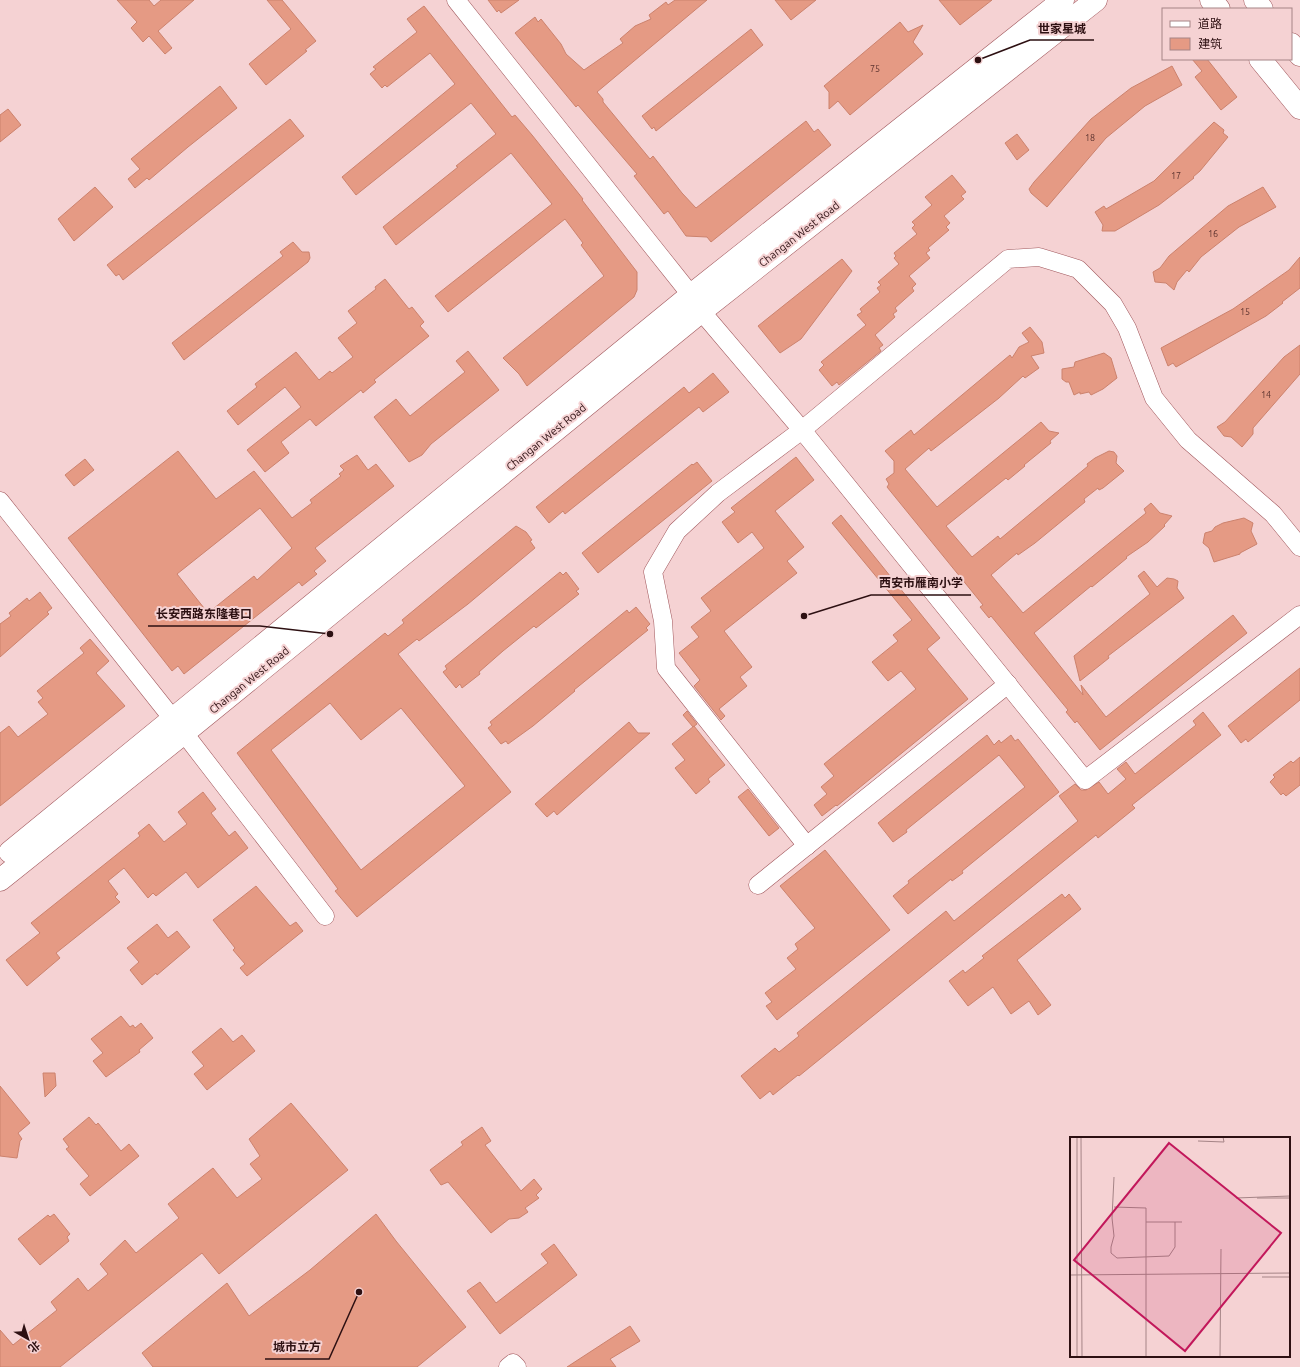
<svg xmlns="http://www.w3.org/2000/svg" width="1300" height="1367" viewBox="0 0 1300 1367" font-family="Ubuntu,'Noto Sans SC',sans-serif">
	<rect width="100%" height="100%" fill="#f5d2d3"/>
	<g fill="#e59a84" stroke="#cc826d" fill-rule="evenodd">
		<path d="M117,0H149L154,6L161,0H194L158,31L172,48L165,54L149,36L143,42L131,28L137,22Z"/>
		<path d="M267,0H282L316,41L305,50L307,51L266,85L249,64L291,29Z"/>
		<path d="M488,0H519L501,13L499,10L497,12Z"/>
		<path d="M675,0H707L597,92L603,99V102L650,159L653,156L682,193L696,208L806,121L814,132L818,129L831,145L711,242L707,237L686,236L668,211L664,214L634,176L637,174L578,105L576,107L515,33L535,17L538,22L541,19L561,44L566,54L584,70L623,43L620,39L635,26L651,19L649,15L666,2L668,5Z"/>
		<path d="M775,0H816L791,20Z"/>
		<path d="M939,0H992L960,25Z"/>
		<path d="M424,6L512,117L515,115L532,135L583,199L582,200L637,272V290L634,297L527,386L519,374L503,358L604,276L581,245L583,243L565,219L448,312L435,296L552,204L511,153L396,245L383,227L458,167L456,166L496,134L471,103L356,195L342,177L455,84L430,53L387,87L385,85L382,88L370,74L376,69L373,67L417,32L407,19Z"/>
		<path d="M900,22L908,32L923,25L913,42L923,54L850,115L838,101L829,109V92L824,86Z"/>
		<path d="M751,29L763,45L656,131L654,127L652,129L642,116Z"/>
		<path d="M1192,59H1207L1237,97L1221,110L1195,77L1202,71Z"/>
		<path d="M1172,66L1182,85L1145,106L1106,138L1047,207L1031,193L1029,189L1034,182L1091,119L1131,88Z"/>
		<path d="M220,86L237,108L188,147L149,180L147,178L135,188L128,179L140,169L131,159Z"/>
		<path d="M8,109L21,125L0,142V115Z"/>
		<path d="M290,119L304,136L123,280L119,274L116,276L107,265Z"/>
		<path d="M1214,122L1224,130L1223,133L1228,137L1200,171L1193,177L1194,178L1159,205L1115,231H1102L1103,225L1095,212L1104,206L1106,209L1154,181Z"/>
		<path d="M1017,134L1029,150L1017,160L1005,143Z"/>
		<path d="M952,175L966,192L961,196L964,199L944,216L950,223L946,227L949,230L928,248L930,250L926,253L930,258L909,276L916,284L912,288L914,291L895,308L897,311L893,314L895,317L875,335L883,345L879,348L881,351L839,385L837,382L832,386L819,370L824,365L821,362L866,325L857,315L862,312L860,309L880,292L877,288L881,285L878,282L899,264L894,258L896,256L894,253L917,234L912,228L915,225L912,222L932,205L925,197Z"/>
		<path d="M95,187L113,207L74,241L58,219Z"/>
		<path d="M1263,187L1276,207L1239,227L1201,257L1189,272L1187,270L1177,282L1174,290L1166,283L1155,282L1153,272L1160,268L1169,256L1228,206Z"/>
		<path d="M293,242L302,252H309L310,258L308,262L184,360L172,343L283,256L280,252Z"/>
		<path d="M1300,257V288L1282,302L1283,303L1266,316L1176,367L1173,363L1168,366L1161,348L1233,309L1289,270Z"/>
		<path d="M842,259L852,271L801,339L780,353L758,326Z"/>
		<path d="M385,279L409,309L412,307L424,322L420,326L429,336L374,380L376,382L363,393L361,390L316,426L310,419L281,442L289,453L265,472L247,450L301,407L285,387L238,425L227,411L257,387L255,384L296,352L319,380L330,371L332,373L353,357L338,338L357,323L348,311L376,289L375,287Z"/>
		<path d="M1030,327L1042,342L1044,353L1031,356L1039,368L1025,378L1023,376L999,398L931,451L929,448L905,469L937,507L1041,422L1049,431L1059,433L1050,441L1051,443L1024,465L1025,466L1008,480L1006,478L946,526L972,557L998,536L1000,539L1088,466L1087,464L1095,458L1109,451L1114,452L1117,456L1116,463L1124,471L1103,488L1099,490L1098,488L1084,499L1085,502L1035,543L1018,555L1017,553L991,575L1023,613L1146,513L1144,509L1151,503L1160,513L1172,516L1164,525L1165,526L1148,542L1126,557L1127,558L1092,587L1091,586L1034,633L1083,695L1081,685L1106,717L1233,615L1247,633L1100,750L1077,721L1075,723L1066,712L1068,710L991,616L989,618L980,607L983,605L887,487L889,484L886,479L894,473V461L885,451L911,430L914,435L1010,355L1012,358L1019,347L1029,342L1022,333Z"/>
		<path d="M1300,345V374L1253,428V434L1242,447L1231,437L1224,436L1217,427L1225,422L1284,357Z"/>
		<path d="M468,351L499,390L431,444L422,455L409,462L374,417L396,399L410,416L465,372L456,361Z"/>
		<path d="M1104,353L1111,358L1117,378L1103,389L1091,395L1089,392L1080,394V392L1074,395L1069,382H1066L1062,379V369L1074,367L1075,362Z"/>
		<path d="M713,373L729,392L703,412L699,407L565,514L563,511L549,523L536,507L684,387L689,393Z"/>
		<path d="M178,451L216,499L254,471L292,518L312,503L310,500L341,476L339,474L344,470L340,466L357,455L368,470L376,464L394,486L315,548L326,561L314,571L317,574L302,586L299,582L184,674L178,666L172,671L68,538ZM260,508L292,548L257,580L254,576L208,613L177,574Z"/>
		<path d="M796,457L814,480L775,511L804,547L787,561L797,573L724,631L752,667L740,677L747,686L719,709L725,716L721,720L694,686L700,680L679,653L699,637L691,627L711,611L701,598L764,548L752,532L738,543L722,522L735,512L731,508Z"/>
		<path d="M85,459L94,470L74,486L65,475Z"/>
		<path d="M697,462L712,481L598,573L582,553L692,464L693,465Z"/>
		<path d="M841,515L940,638L927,649L968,699L837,806L836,805L822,816L814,805L827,794L821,787L834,776L824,764L916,689L901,671L888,681L872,662L898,641L893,635L912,620L832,523Z"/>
		<path d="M1244,518L1253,523L1251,531L1257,544L1240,553V554L1214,562L1209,548L1203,543L1205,533L1212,531L1215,527L1223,523Z"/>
		<path d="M516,526L526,532L532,540L530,541L535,548L468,604L419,641L417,639L398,654L511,792L357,917L335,891L338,889L237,753L385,633L388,636L404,623L402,620ZM330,703L361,740L401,708L465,786L361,870L271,750Z"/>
		<path d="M1144,571L1157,587L1167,578L1174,579L1178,581L1177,588L1184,598L1108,656L1109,658L1080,681L1074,656L1150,594L1138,576Z"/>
		<path d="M560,572L563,575L566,572L579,589L576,591L579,594L536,628L534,626L503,651L479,672L480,674L462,688L460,684L456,688L443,672L447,669L445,666Z"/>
		<path d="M40,592L52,608L47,612L49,614L0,657V624L11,616L9,613L27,598L29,601Z"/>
		<path d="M636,607L650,624L646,628L648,630L574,690L575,691L533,726L508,744L506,741L501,744L488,728L492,725L490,722L627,610L629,613Z"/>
		<path d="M90,639L109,661L96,673L125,706L0,806V733L9,726L18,737L48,714L38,702L43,698L37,691L84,653L80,648Z"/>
		<path d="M1300,668V700L1248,742L1246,739L1241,743L1228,726Z"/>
		<path d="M687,711L697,724L693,727L683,715Z"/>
		<path d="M1203,712L1221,735L1132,805L1135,808L1098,838L1096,835L799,1076L798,1075L773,1095L770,1091L760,1099L741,1076L775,1048L779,1052L799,1036L797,1033L946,911L954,921L1078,821L1059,796L1075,784L1081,790H1086L1099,782L1108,794L1126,779L1117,769L1126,762L1135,774L1196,725L1193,721Z"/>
		<path d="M629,722L638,733H650L557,815L554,811L547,817L535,804Z"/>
		<path d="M694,726L725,765L708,779L710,782L696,794L675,768L685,760L672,744Z"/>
		<path d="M987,735L994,745L999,740L1001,743L1011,735L1015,741L1018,739L1059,792L962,871L963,873L952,881L951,879L908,914L893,896L909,883L908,881L1025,787L999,755L906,830L907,832L893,842L878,823Z"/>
		<path d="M1300,757V785L1286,796L1283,793L1281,795L1270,782L1275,777L1273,775L1291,761L1293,763Z"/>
		<path d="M748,789L779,828L769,836L738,797Z"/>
		<path d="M203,792L216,809L211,813L229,836L235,831L248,848L198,888L186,872L156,896L153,893L148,898L124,868L108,881L118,894L115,897L120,902L56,953L60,958L27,986L6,960L40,933L31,923L140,836L138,833L149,824L164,842L187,824L178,812Z"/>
		<path d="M825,850L890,930L777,1020L766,1006L772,1002L765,993L796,969L787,958L798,949L795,944L815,928L780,886Z"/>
		<path d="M256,886L290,926L296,922L303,931L247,976L240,968L245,964L233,950L235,948L213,920Z"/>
		<path d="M1062,894L1065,898L1069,894L1081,909L1017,960L1051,1005L1038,1015L1029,1001L1011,1014L993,987L968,1006L949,981L963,970L965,973L984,958L982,956Z"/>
		<path d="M157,924L168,938L177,931L190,947L157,975L156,973L142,985L130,970L139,962L127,948Z"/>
		<path d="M121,1016L130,1027L133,1025L135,1028L141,1023L153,1038L139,1050L140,1052L106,1077L93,1061L103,1053L91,1039Z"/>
		<path d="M221,1028L233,1042L242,1035L255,1051L207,1090L194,1074L204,1066L192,1052Z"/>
		<path d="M43,1073H55L56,1086L45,1097Z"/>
		<path d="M0,1086L30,1123L18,1133L22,1139L20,1141L17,1158L0,1156Z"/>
		<path d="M291,1103L348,1170L219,1274L202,1253L60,1367H0V1330L13,1345L57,1310L51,1302L78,1278L88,1291L108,1274L100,1264L125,1240L136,1253L179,1218L168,1204L213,1168L237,1198L262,1179L250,1164L260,1156L249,1139Z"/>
		<path d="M89,1117L96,1125L98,1123L121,1151L129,1144L139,1156L90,1196L80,1184L89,1176L66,1149L69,1147L63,1139Z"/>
		<path d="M482,1127L491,1141L485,1145L521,1191L534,1179L542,1189L536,1195L539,1198L525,1208L528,1212L519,1218L509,1219L491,1233L448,1182L441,1185L430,1170L463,1145L461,1142Z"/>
		<path d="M54,1214L70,1234L67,1237L69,1241L40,1265L18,1239L48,1215L50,1217Z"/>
		<path d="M376,1214L396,1241L466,1327L417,1367H153L142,1353L227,1283L249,1316L310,1270Z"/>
		<path d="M554,1244L577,1275L500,1334L467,1291L480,1282L496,1303L548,1263L541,1254Z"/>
		<path d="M630,1326L640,1341L610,1359L616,1367H567Z"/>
	</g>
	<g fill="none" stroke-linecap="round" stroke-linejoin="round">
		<defs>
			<g id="minor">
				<path d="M456,0L691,295L701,311L802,430L1085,780L1300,615"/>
				<path d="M0,501L184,733L325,916"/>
				<path d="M807,846L666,668L663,621L653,572L677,531L718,493L802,430L1008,259L1039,257L1078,269L1113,304L1127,328L1154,398L1188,440L1273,514L1300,547"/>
				<path d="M758,885L1008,684"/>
				<path d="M508,1367L513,1363L517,1367"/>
			</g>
			<g id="major">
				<path d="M1211,0L1219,9"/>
				<path d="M1255,0L1262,9"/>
				<path d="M1291,44L1300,55"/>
				<path d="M1260,59L1300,108"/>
				<path d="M10,852L691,295L1063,0"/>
				<path d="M0,880L184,733L703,310L1096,0"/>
			</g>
		</defs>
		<use href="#minor" stroke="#a1585d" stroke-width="19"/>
		<use href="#major" stroke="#a1585d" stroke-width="23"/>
		<use href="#minor" stroke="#fff" stroke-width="18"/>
		<use href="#major" stroke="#fff" stroke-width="22"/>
	</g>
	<g text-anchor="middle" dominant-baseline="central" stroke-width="4" stroke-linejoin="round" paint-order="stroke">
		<g font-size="9" fill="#5b322e">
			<text x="875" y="69">75</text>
			<text x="1090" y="138">18</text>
			<text x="1176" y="176">17</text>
			<text x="1213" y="234">16</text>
			<text x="1245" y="312">15</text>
			<text x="1266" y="395">14</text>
		</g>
		<g font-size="11" fill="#2d1012" stroke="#f5d2d3">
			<text transform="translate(799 234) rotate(-38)">Changan West Road</text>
			<text transform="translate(546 437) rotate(-39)">Changan West Road</text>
			<text transform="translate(249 680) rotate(-39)">Changan West Road</text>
		</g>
	</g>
	<g transform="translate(1070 1137)">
		<rect width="220" height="220" fill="#f5d2d3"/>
		<path fill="none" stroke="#a58486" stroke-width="1" d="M7,0V220M11,0L12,220M220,0V204M128,4L154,5L153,0M44,40L42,81L44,99L41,110V116L47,121L99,119L105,110V85M166,61L220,59M187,61H220M44,70L76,71V220M76,85H112M0,138L220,136M192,140H220M150,220L151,112"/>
		<path fill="#c2185b" fill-opacity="0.15" stroke="#c2185b" stroke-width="2" d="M99,6L211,96L115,214L4,123Z"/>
		<rect width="220" height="220" fill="none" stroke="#2d1012" stroke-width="2"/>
	</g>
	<path fill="none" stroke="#2d1012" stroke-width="1.5" d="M978 60L1030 40H1094M804 616L871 595H971M330 634L260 626H148M359 1292L329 1359H265"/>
	<g fill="#2d1012" stroke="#f5d2d3" stroke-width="1.5">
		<circle cx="978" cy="60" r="4"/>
		<circle cx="804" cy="616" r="4"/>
		<circle cx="330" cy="634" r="4"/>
		<circle cx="359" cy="1292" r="4"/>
	</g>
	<g font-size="12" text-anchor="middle" font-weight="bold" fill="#2d1012" stroke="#f5d2d3" stroke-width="4" stroke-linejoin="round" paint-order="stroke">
		<text x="1062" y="33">世家星城</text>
		<text x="921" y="587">西安市雁南小学</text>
		<text x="204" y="618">长安西路东隆巷口</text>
		<text x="297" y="1351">城市立方</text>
	</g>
	<rect x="1162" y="8" width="130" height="52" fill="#f5d2d3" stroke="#a58486"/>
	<rect x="1170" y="21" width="20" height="6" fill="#ffffff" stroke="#a58486"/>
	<text x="1198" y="28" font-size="12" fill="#2d1012">道路</text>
	<rect x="1170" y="38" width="20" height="12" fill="#e59a84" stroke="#a58486"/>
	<text x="1198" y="48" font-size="12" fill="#2d1012">建筑</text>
	<g transform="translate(28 1339) rotate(141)" stroke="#f5d2d3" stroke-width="3" paint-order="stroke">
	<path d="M0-3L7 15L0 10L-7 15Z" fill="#2d1012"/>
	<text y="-6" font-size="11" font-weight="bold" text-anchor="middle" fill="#2d1012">北</text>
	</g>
</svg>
